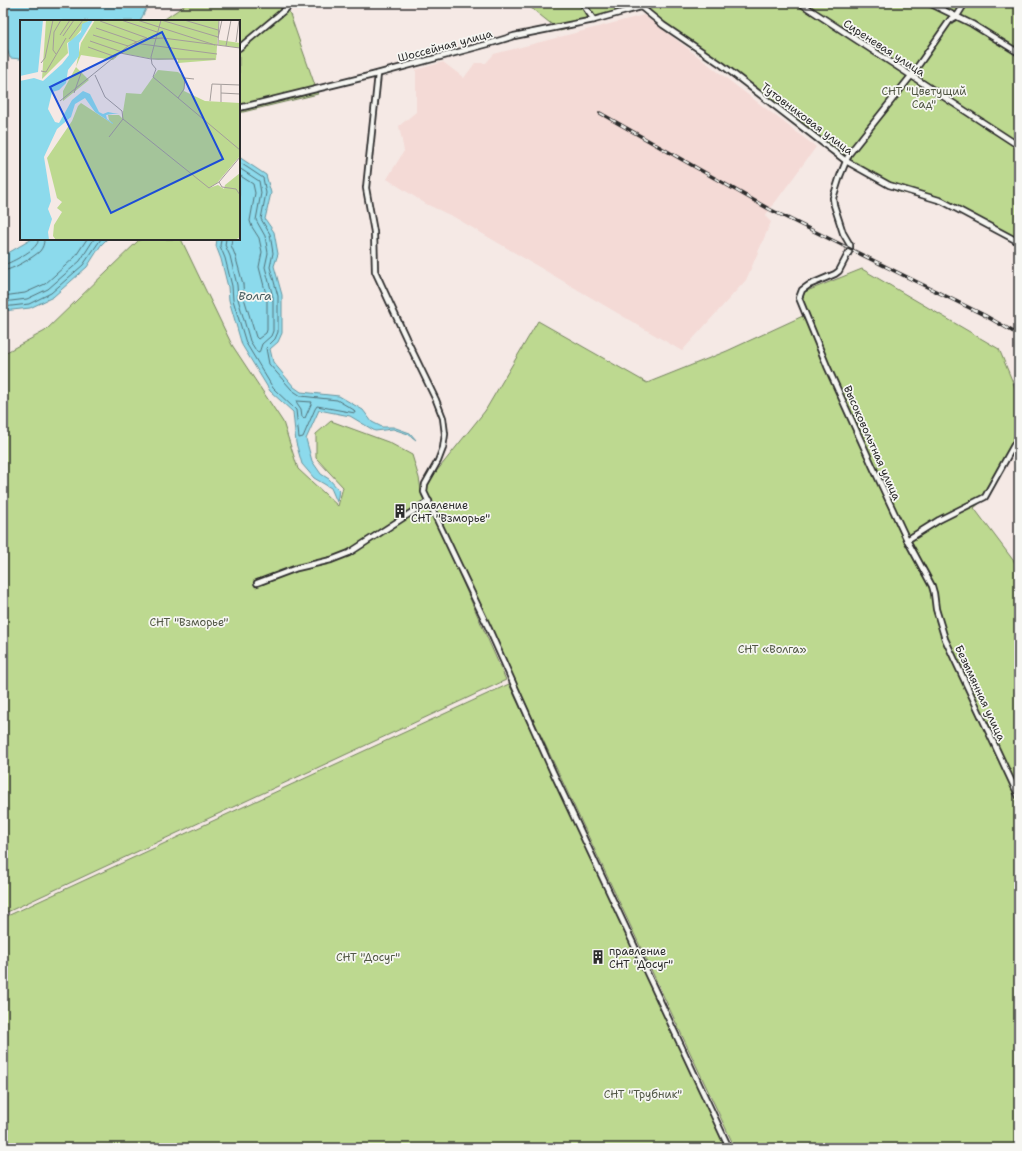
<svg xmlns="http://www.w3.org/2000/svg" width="1022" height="1151" viewBox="0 0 1022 1151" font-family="'Shantell Sans',sans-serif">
	<rect width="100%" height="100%" fill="#f5e9e5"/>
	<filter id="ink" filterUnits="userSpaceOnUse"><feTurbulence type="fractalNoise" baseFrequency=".025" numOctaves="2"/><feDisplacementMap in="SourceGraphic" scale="8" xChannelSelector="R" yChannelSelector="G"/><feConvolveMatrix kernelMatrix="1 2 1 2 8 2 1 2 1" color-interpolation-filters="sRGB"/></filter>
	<g filter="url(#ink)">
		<path fill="#f4dad6" d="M644,15L816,147L765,216L771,222L746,280L682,351L454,217L426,204L387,179L404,151L399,126L416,112V70L443,62L464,78L475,63H486L494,54Z"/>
		<g fill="#bdd990" stroke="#74825e">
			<path d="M188,3H286L318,94L239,113V21H162Z"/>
			<path d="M525,3H1019V242L944,204L896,191L843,162L645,8L560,31Z"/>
			<path d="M144,239H181L232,345L283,422L298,469L338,506L343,487L316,458V434L331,421L388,442L412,455L419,478L422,496L433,515L506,680L3,914V354L45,331L139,240Z"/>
			<path d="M862,269L999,349L1019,397V441L989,495L974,508L1019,568V1148H735L424,487L485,411L538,321L647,383L727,351L805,315L797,295Z"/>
			<path d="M509,684L729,1148H3V918Z"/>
		</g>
		<g fill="#8cdaec" stroke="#65949f">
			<path d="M3,3H149L140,21H21V59L10,58L7,49L3,46Z"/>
			<path d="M239,157L266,175L271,193L265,219L274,232L278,254L274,266L282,295V333L278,342L270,349L273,362L294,387L301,392L339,396L363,410L372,422L382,427H393L410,433L416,440L408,434L393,429L375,431L350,416L319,410L306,439L312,461L321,474L329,479L339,490L337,502L331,488L314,478L302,464L296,443L293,412L270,391L242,345L229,300L228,287L221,259L216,246L217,239H239Z"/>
			<path d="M32,239H107L101,245L87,267L53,297L30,308L3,311V256Z"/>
		</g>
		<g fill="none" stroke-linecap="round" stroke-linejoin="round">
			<g stroke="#527178" stroke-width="1">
				<path d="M221,239L220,246L225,258L232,286L233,300L246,343L273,388L296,410L299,438L303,437L315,409L317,406L355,413L354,410L337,400L301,396L292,390L269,364L266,348L275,339L278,332V296L270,267L273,253L270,234L261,219L266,193L263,178L239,162"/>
				<path d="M226,239L225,245L230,256L237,285L238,299L250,341L257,352L259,353L262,344L271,336L273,331V297L265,267L268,253L265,236L256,220L261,193L259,181L239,168"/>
				<path d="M232,239L231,245L235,255L243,284L244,298L256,337L258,339L266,333L267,330V298L259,267L262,252L259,238L252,227L250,221L255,193L253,184L239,175"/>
				<path d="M3,265C9,264 33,251 36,245C38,243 38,242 38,239"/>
				<path d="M3,271C12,270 34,257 40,251C43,247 44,244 44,239"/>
				<path d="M3,296L25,293L45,284L75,257L87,239"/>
				<path d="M3,302L27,299L48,289L80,261L94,239"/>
				<path d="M3,307L29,304L51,293L83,265L101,239"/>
				<path d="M297,401L312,402L305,418L302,417L301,409L297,403Z"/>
			</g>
			<defs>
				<g id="minor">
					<path d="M582,3L594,20"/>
					<path d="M800,3L1019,146"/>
					<path d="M929,3L972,24L1019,53"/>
					<path d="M965,3L957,16L950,20L911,76L849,154L840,176L833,198L834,205L843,233L850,245V250L839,271L835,274L809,285L802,290L799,298L827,366L872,465L907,540L932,586L934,593L936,609L945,639L1019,797"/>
					<path d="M641,7L663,25L722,65L846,161L889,185L942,201L1019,242"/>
					<path d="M239,48L287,8"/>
					<path d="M378,74L366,188L374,232L375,271L406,338L436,400L443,418L445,434L443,448L438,461L425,484L424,492L488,627L552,770L729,1148"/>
					<path d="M239,108L373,75L488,44L514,36L594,20L655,3"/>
					<path d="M907,540L939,520L985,497L1019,436"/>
					<path d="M257,583L297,568L331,560L349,553L429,501"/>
				</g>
			</defs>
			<use href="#minor" stroke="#2b2b2b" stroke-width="8"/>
			<use href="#minor" stroke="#f6f6f2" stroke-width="4.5"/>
			<defs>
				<path id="rail" d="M600,113L769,209L984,315L1019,335"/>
			</defs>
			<use href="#rail" stroke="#2b2b2b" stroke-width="3.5"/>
			<use href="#rail" stroke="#f6f6f2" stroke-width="2" stroke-dasharray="6" stroke-linecap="butt"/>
		</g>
	</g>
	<defs>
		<symbol id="building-bare" viewBox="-9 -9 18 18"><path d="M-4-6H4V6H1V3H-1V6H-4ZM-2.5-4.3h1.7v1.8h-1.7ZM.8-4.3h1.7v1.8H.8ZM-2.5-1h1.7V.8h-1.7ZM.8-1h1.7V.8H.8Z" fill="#2b2b2b" stroke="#f6f6f2" stroke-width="2.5" paint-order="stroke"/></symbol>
	</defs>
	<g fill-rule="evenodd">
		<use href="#building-bare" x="390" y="501" width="20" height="20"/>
		<use href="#building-bare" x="588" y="947" width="20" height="20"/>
	</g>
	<g text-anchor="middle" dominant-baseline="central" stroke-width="3.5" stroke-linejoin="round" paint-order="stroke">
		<g font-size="11" fill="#2b2b2b" stroke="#f6f6f2">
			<text transform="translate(445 46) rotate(-15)">Шоссейная улица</text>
			<text transform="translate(884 48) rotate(33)">Сиреневая улица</text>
			<text transform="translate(807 119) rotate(37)">Тутовниковая улица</text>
			<text transform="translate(872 443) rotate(66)">Высоковольтная улица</text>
			<text transform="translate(980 693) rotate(65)">Безымянная улица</text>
		</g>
		<g font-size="11" fill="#505644" stroke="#f6f6f2">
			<text x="924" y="91">СНТ "Цветущий<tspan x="924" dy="13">Сад"</tspan></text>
			<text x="189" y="622">СНТ "Взморье"</text>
			<text x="772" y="649">СНТ «Волга»</text>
			<text x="368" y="957">СНТ "Досуг"</text>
			<text x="643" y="1094">СНТ "Трубник"</text>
		</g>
		<g font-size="11" fill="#2b2b2b" stroke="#f6f6f2" text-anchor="start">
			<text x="411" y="505">правление<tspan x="411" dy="13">СНТ "Взморье"</tspan></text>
			<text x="609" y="951">правление<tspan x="609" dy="13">СНТ "Досуг"</tspan></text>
		</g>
		<g font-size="12" font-style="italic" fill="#43575b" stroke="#f6f6f2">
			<text x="255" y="296">Волга</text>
		</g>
	</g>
	<g transform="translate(20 20)">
		<rect width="220" height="220" fill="#f5e9e5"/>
		<path d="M26,0H69L53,20L47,23L48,33L22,59ZM75,0H199L196,40L158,43V39L138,40L101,33L93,40L61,35L56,47L69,60L43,81V71L56,47L61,23ZM199,20L220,23V28L199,25ZM138,50L158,52L165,58L164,71L185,81L220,83V136L197,163L189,168L198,165L204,169L205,165L220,153V217L215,220H36L33,216L34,205L42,192L37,188L42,182L37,178L27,138L52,101L58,86L61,83L93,104L89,100L88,95H99L102,98L106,73L121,74Z" fill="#bdd990"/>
		<path d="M0,0H23L18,52L0,56ZM71,0H73L59,23V36L48,50L46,63L39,70L32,72L28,89L35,102L39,103L52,80L63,71L70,74L79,92L83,94L88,92L93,93H99L86,95L87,99L93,103V104L75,92L65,78L55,84L51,97L37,109L24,137L31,181L28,189L32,199L28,212L29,220H0V61L14,58L23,61L42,44L49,35L48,23L61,12L62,4Z" fill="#8cdaec"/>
		<path fill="none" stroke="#a49d9b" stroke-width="1" d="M101,0L137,12M117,0L195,25M141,0L131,37L132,44L136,49L133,57L220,130M141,0L198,17M164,0L198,10M80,1L127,18M76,8L117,22M40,15L50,0M73,15L108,26M43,16L54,0M198,18L202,0M49,19L63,0M70,21L102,32M216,22L219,0M114,23L197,34M198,25L199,0M206,26L211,0M68,27L96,37M100,33L131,39H195M36,34L33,30L34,12L41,0M21,43L25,38L33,0M21,51L26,52L46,18M75,55L85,77L102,91L103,99L189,168L199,162L220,137M54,73L61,53M201,73L220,74M158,78L164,69L165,58L174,59M40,81L108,26L123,19L143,18L220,28M190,81L192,64L220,65M201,82V65M89,117L103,99M199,162L202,167L216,169L220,175"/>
		<path fill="#1d4ed8" fill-opacity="0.15" stroke="#1d4ed8" stroke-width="2" d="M142,12L203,139L91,193L30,67Z"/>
		<rect width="220" height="220" fill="none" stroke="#2b2b2b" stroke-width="2"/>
	</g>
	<rect width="1022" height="1151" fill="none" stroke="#f6f6f2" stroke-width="16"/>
	<rect x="8" y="8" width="1006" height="1135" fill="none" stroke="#2b2b2b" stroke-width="1.5" filter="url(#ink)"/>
</svg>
